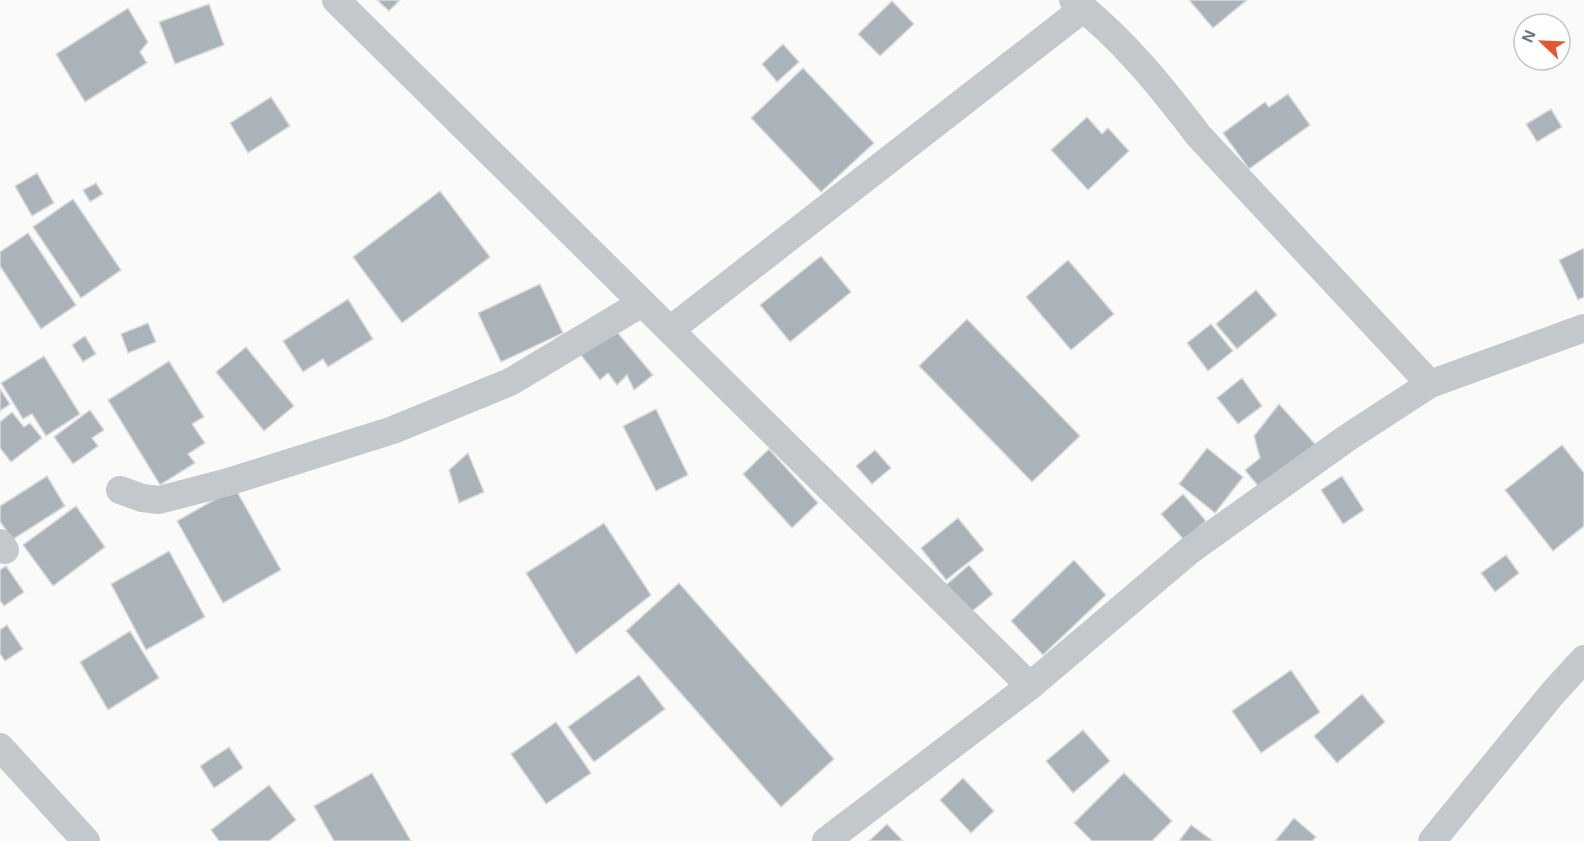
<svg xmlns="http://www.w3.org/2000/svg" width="1584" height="841" viewBox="0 0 1584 841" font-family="Helvetica,sans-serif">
	<rect width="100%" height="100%" fill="#fafaf8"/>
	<g fill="#aab3b9" stroke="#dcdcda" stroke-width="1.5">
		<path d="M377,0H400L389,11Z"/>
		<path d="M1189,0H1247L1213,28Z"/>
		<path d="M892,1L914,24L880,56L858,34Z"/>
		<path d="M209,4L224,45L175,64L159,22Z"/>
		<path d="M128,8L148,42L140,52L147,63L85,102L56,54Z"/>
		<path d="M783,44L799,62L777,82L762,64Z"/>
		<path d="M803,68L874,143L821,192L751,118Z"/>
		<path d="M1288,94L1310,125L1249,169L1223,133L1265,102L1269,107Z"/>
		<path d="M271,97L290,126L248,153L230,123Z"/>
		<path d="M1551,109L1562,127L1537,142L1526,124Z"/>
		<path d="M1087,117L1102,134L1108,128L1129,151L1088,190L1051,150Z"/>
		<path d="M37,173L54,203L32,216L15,186Z"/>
		<path d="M96,183L103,194L90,202L83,190Z"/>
		<path d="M440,191L490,257L402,323L353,257Z"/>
		<path d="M73,199L121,270L81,298L33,227Z"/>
		<path d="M28,233L76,305L41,329L0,266V252Z"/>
		<path d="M1584,248V297L1578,300L1559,260Z"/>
		<path d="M821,256L851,292L790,342L760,305Z"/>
		<path d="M1068,260L1114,314L1071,350L1026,297Z"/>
		<path d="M540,284L563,333L501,362L478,313Z"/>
		<path d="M1256,290L1277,315L1237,349L1216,324Z"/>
		<path d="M348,299L373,339L328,367L323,359L303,372L283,341Z"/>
		<path d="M967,319L1080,436L1032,482L919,366Z"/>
		<path d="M148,323L156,342L128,353L121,334Z"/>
		<path d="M1211,324L1233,351L1208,371L1187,343Z"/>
		<path d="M612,326L653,375L634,390L627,375L617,385L608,373L600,380L578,351Z"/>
		<path d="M85,336L96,354L83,362L72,345Z"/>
		<path d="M246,347L294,406L264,431L216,372Z"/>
		<path d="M44,356L80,414L46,436L32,414L23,419L1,383Z"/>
		<path d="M169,361L204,417L192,424L205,443L188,454L195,463L160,485L108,400Z"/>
		<path d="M1242,378L1262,406L1238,424L1217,398Z"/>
		<path d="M0,389L10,404L0,411Z"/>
		<path d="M1279,404L1316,445L1262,491L1245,470L1260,458L1254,436Z"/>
		<path d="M656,409L688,475L656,491L623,426Z"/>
		<path d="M90,410L104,430L92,438L98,446L73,464L54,437Z"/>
		<path d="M12,412L24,427L30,423L42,438L11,462L0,448V422Z"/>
		<path d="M1562,445L1584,473V526L1553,551L1505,490Z"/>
		<path d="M1207,448L1243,477L1215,513L1179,484Z"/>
		<path d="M769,449L818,503L792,528L743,474Z"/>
		<path d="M875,450L891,468L872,484L856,466Z"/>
		<path d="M468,453L484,492L459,503L449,470Z"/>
		<path d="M47,476L65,506L12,540L0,521V506Z"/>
		<path d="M1342,476L1364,510L1343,524L1321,490Z"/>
		<path d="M235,488L281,570L223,603L177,521Z"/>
		<path d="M1183,494L1206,521L1184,540L1161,514Z"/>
		<path d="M76,506L105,547L53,586L23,545Z"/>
		<path d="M958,518L984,550L946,580L921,548Z"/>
		<path d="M604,523L651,595L576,654L526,573Z"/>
		<path d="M169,551L205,617L146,650L111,584Z"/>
		<path d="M1506,555L1519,573L1495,592L1481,573Z"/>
		<path d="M1074,560L1106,595L1043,655L1011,621Z"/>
		<path d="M969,565L993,594L970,613L946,585Z"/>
		<path d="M6,566L24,592L4,606L0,601V570Z"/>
		<path d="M679,583L834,759L781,807L626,631Z"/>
		<path d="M7,625L23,649L5,661L0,654V630Z"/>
		<path d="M130,631L159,678L108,710L80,662Z"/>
		<path d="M1291,670L1320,712L1261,753L1232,711Z"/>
		<path d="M639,675L665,709L594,762L568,727Z"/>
		<path d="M1362,694L1385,722L1337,763L1314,736Z"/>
		<path d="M556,722L591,773L546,804L511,754Z"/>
		<path d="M1083,730L1110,761L1073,793L1046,761Z"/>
		<path d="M229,747L243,768L214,788L200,766Z"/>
		<path d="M372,773L411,841H334L314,806Z"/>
		<path d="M1124,773L1172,821L1152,841H1092L1074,823Z"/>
		<path d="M963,778L994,811L971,833L940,800Z"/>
		<path d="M269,785L296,820L269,841H219L211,830Z"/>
		<path d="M1294,818L1316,837L1312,841H1275Z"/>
		<path d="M887,824L903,841H869Z"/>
		<path d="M1191,825L1213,841H1179Z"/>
	</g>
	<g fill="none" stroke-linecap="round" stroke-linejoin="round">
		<g stroke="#c3c8cc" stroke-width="28">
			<path d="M336,0L1030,686"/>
			<path d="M1073,0C1122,38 1161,86 1198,135L1430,384"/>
			<path d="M670,330L1084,8"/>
			<path d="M120,490L142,498L159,500L228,482L393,430L510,382L642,303"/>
			<path d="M0,543L5,550"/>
			<path d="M0,747L86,841"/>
			<path d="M826,841L1030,686L1189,551L1347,438L1430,384L1584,328"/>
			<path d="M1432,841L1552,694L1584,659"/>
		</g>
	</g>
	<g transform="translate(1542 42) rotate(293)"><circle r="28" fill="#ffffff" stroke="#c1c8cd" stroke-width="1.5"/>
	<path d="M0-4.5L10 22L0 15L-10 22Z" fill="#e4572e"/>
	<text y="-9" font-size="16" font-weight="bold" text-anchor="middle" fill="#657683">N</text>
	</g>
</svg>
